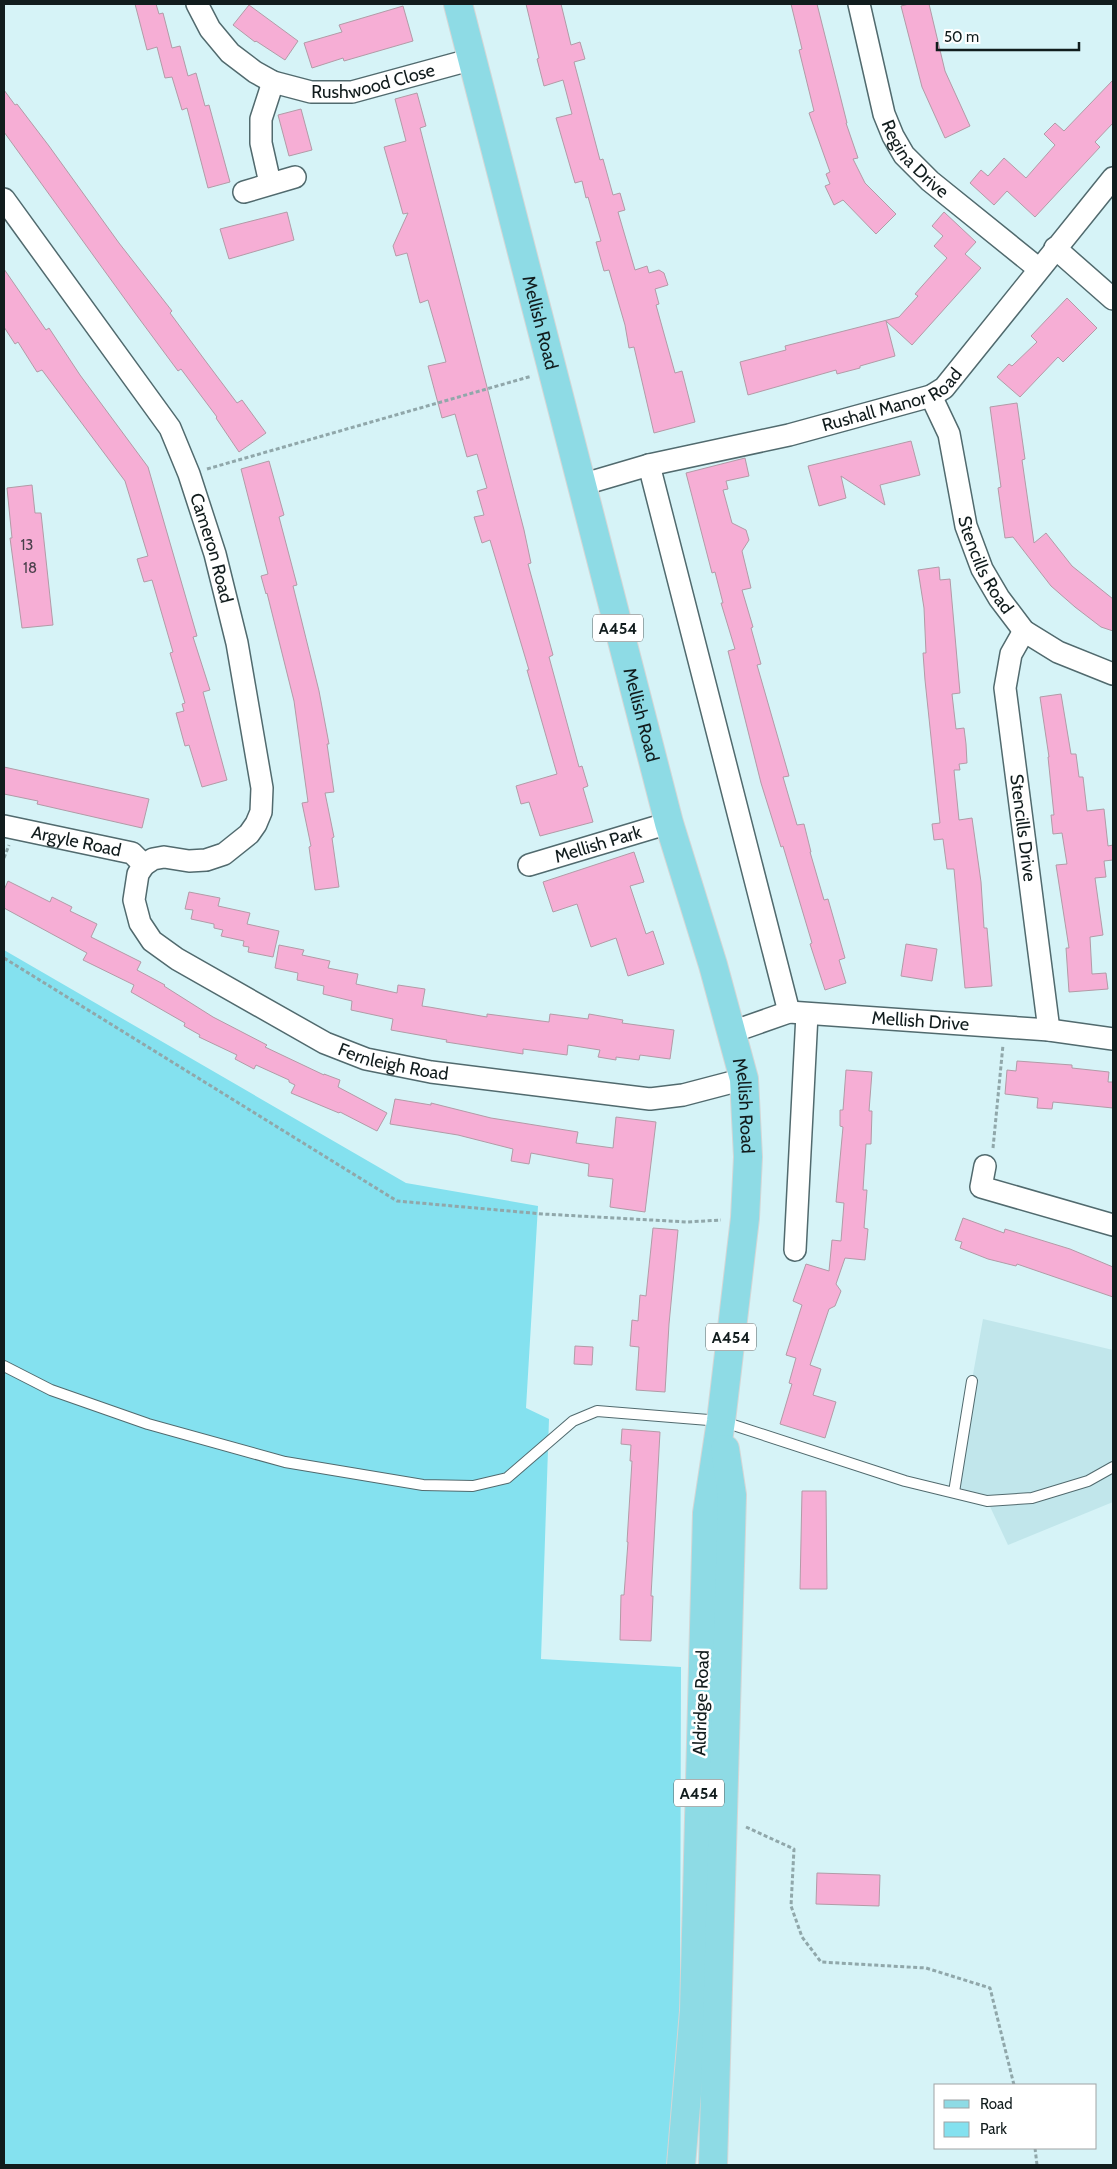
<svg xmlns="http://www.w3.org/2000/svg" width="1117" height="2169" viewBox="0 0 1117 2169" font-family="Cabin,sans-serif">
	<rect width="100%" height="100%" fill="#d6f3f7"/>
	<path fill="#c1e6eb" d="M983,1319L1113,1350V1502L1008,1545L986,1498L953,1485Z"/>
	<path fill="#84e1ef" d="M4,950L406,1183L538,1206L526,1408L549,1419L541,1659L681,1667L680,2032L671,2165H4Z"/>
	<g fill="#f6aed5" stroke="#b29ba7">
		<path d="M135,4H156L159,14L163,13L172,48L180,46L188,76L196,73L205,106L209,105L230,182L208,188L187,108L182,110L172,77L165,78L157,47L147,50Z"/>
		<path d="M526,4H561L571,45L580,42L585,59L574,62L600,160L603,159L613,195L620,193L625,210L618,212L635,270L647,266L649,273L659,270L664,273L668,285L655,289L659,304L656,305L675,373L682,371L695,422L654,433L634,347L629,348L625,325L609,270L604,271L596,242L601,241L588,197L586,198L582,181L575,183L556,118L572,114L563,80L544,86L537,59L539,58Z"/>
		<path d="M791,4H817L847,123H846L858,158L853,159L865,183L896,214L876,234L843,200L834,205L825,186L830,184L826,174L830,172L809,113L814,111L799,50L802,49Z"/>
		<path d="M909,4H929L945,71L970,126L945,138L922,87L901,6Z"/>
		<path d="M249,5L298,41L285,60L256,41L255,42L233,25Z"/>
		<path d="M403,6L413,41L344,61L343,58L312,68L304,43L342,32L339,25Z"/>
		<path d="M1113,80V123L1095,142L1100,147L1035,217L1007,191L994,205L970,183L981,170L988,176L1004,158L1026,178L1055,145L1044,134L1055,123L1064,131Z"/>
		<path d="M4,90L15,105L17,104L49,146L119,243L172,311L170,313L204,359L237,403L242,400L266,433L239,452L216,418L217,417L181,369L178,371L135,313L4,132Z"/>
		<path d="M417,93L426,126L420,128L524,530L531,563L528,564L553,655L549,657L579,767L582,766L588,786L583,788L593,822L540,836L529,802L521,804L516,786L557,774L527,670H529L490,540L482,543L474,517L484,515L477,491L487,488L477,454L467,457L455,414L442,418L428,366L446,362L428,300L420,303L407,253L396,256L393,246L408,213L403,214L384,147L406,141L395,99Z"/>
		<path d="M301,109L312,150L289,156L278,115Z"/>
		<path d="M287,212L294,240L229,259L220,229Z"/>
		<path d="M944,212L976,242L965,254L981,268L912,345L886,321L895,356L860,366V368L837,374L836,370L748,395L740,362L786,350L785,346L899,317L918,296L915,294L947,258L934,246L943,236L932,226Z"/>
		<path d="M4,269L46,330L49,328L80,375L148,467L197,636L193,637L210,690L203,692L227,780L202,787L189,745L185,746L176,713L184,711L182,704L185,703L170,653L173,652L152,580L144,582L137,559L148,556L125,481L42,370L37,372L18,342L15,344L4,327Z"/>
		<path d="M1067,298L1097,328L1063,362L1058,357L1020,397L997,377L1009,364L1012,366L1037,342L1031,336Z"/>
		<path d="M1017,403L1025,459L1022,460L1034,543L1046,533L1072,566L1113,599V631L1101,627L1075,607L1051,586L1013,537L1005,538L998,488L1001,487L990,407Z"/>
		<path d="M911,441L920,475L880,485L885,505L841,476L846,498L819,506L808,466Z"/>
		<path d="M745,458L749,476L726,481L728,489L723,490L732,523L746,530L749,540L742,551L751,588L742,590L753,627L751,628L761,664L757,665L789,776L783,777L797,825L804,824L811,852H810L824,900L828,899L845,958L839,960L846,983L825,990L810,944L812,943L783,846L781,847L761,783L728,651L735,649L721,603H723L715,572L712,573L686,473Z"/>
		<path d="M269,461L284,515L279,517L297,585L293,586L319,691L329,744H327L334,792L325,793L334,837L332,838L339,887L315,890L309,847L311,846L302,803L308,802L294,701L267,593L266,594L261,576L268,574L241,469Z"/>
		<path d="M32,485L35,513H41L53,625L22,628L10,538H12L7,488Z"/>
		<path d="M939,567L940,580L950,579L960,693L952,694L956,729L964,728L966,744L967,763L959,764L960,770H954L959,820L972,818L981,882L984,928H987L992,986L965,988L954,869H947L943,839L934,840L932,824L940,823L925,680L923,653H926L924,608L918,570Z"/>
		<path d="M1061,694L1071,754H1076L1079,777H1083L1087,811L1104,809L1108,846L1113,845V860L1104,861L1106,877L1095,878L1103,935L1090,937L1092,974L1106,973L1108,989L1069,992L1066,948H1069L1056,865L1067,864L1062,833L1053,834L1051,815H1054L1048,757H1049L1040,697Z"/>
		<path d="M4,767L149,799L142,828L37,804L38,801L4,794Z"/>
		<path d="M634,852L644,882L630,886L646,934L653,931L664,964L628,976L616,938L591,947L577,904L553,912L543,882Z"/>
		<path d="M8,881L50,902L52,897L72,907L70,911L97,924L91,937L141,962L137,970L165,985L164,986L213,1017L267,1045L265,1047L324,1075V1074L340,1080L338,1087L387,1113L377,1131L340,1112L339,1113L291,1093L295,1085L289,1082V1080L256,1065L254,1069L235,1059L237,1055L199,1037L200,1035L184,1026L185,1023L131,992L134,985L83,960L87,953L4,908V890Z"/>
		<path d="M189,892L220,898L218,906L250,913L247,924L279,931L273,957L248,952L249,947L243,946L244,941L221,936L223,930L214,928V924L191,919L193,910L185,909Z"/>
		<path d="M906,944L937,949L932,981L901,976Z"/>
		<path d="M279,945L304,950L302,955L330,961L328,968L358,974L356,984L397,993L398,985L425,989L422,1006L429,1007L487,1017V1014L549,1022L550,1014L588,1019L589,1014L623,1020L622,1023L674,1030L670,1059L640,1055L639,1060L616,1057V1060L598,1057L600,1050L568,1045L567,1055L523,1049V1054L446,1042L447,1040L391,1030L393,1019L351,1010L352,1001L323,994L324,986L297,980L298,973L275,968Z"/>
		<path d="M1017,1061L1072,1065V1068L1109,1072L1108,1082H1113V1108L1053,1102L1052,1109L1037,1108L1038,1098L1005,1094L1007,1070L1016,1071Z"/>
		<path d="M846,1070L872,1072L869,1111H872L871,1144H866L863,1190H867L864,1228L868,1229L865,1260L845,1258L836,1284L841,1291L835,1306L829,1309L810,1365L821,1369L813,1395L836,1402L825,1438L780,1424L792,1384L789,1383L796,1358L786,1355L802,1305L793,1301L806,1264L829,1271L832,1240L841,1241L844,1203L836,1202L843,1127L840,1126V1110H843Z"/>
		<path d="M395,1099L431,1105V1103L491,1118L578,1132L576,1143L613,1148L616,1117L656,1122L645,1212L610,1207L613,1179L588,1176L589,1164L531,1153L529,1164L511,1161L513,1149L458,1135L390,1124Z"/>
		<path d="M963,1218L1004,1233L1005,1229L1070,1249L1113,1267V1297L1017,1264L1016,1266L988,1259L960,1248L962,1242L955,1240Z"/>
		<path d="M653,1228L678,1230L669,1324L665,1392L636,1390L639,1347L630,1346L632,1320L638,1321L640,1295L646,1296Z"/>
		<path d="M575,1346L593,1347L592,1365L574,1364Z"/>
		<path d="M622,1429L660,1432L651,1596H653L651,1641L620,1640L621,1595H624L628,1542H627L632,1461H630L631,1445L621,1444Z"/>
		<path d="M802,1491H826L827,1589H800Z"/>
		<path d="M817,1873L880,1875L879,1906L816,1904Z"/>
	</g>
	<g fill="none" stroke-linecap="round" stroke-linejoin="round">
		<defs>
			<g id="lane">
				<path d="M4,1366L51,1390L148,1424L285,1462L423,1485L473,1486L507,1478L573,1421L597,1411L721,1421L905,1481L987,1501L1032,1498L1088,1481L1113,1467"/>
				<path d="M954,1492L972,1381"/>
			</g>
			<g id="street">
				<path id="s1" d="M197,4L210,29L230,53L255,72L273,82L311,92H352L473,59"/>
				<path id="s2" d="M859,4L884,114L893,136L904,155L930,181L1039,269"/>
				<path d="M270,183L261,143V119L273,82"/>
				<path d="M244,192L295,177"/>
				<path id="s3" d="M4,199L170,428L189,474L215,554L237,643L262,788L261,812L256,824L249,834L224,854L206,860L189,861L164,857L153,859L144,865L138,874L134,900L140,923L152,941L177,959L325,1043L366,1059L431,1072L650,1099L683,1095L744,1079"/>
				<path d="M1055,248L1113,299"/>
				<path id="s4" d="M931,396L949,434L966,526L982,569L999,598L1024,631L1058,652L1113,674"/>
				<path d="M649,465L789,1012"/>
				<path id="s5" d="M581,485L649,465L789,435L931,396L944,388L1113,178"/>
				<path id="s6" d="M1024,631L1011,654L1005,688L1049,1030"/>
				<path id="s7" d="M4,826L132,853L144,865"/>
				<path id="s8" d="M529,865L669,823"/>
				<path id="s9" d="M732,1032L789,1012L1049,1030L1113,1039"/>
				<path d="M985,1166L981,1187L1113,1225"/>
				<path d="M795,1250L807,1014"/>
			</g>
			<g id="primary">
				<path id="s10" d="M458,4L669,823L713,965L744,1079L748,1157L745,1218L721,1421L707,1513L694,2011L681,2165"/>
				<path d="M713,2165L732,1495L725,1449"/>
			</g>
		</defs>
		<use href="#lane" stroke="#516a6e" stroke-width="12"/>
		<use href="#street" stroke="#516a6e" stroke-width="24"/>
		<use href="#primary" stroke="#d4d6d6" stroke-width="30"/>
		<g stroke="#90a7aa" stroke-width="3" stroke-dasharray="4 2.5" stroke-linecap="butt">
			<path d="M207,469L532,376"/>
			<path d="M4,858L9,845"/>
			<path d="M4,958L397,1201L543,1214L687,1222L721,1220"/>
			<path d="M993,1148L1003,1045"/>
			<path d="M746,1827L794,1849L791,1906L802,1937L821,1962L926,1968L990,1988L1014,2085"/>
			<path d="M1035,2148L1037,2165"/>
		</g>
		<use href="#lane" stroke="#fff" stroke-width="10"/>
		<use href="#street" stroke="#fff" stroke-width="21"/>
		<use href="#primary" stroke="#8edbe5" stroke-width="28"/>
	</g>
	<g text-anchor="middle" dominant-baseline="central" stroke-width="5" stroke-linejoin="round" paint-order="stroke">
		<g font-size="15" fill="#4a404b">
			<text x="27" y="545">13</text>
			<text x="30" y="568">18</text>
		</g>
		<g fill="#fff" stroke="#586061" stroke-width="1">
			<rect x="593" y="614.5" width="50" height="27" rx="4"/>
			<rect x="706" y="1323.5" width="50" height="27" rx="4"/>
			<rect x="674" y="1779.5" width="50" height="27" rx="4"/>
		</g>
		<g font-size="16" font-weight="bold" fill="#111c1d">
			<text x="618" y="628">A454</text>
			<text x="731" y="1337">A454</text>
			<text x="699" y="1793">A454</text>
		</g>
		<g font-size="18" fill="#111c1d" stroke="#fff">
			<text stroke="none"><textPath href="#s1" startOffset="214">Rushwood Close</textPath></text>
			<text stroke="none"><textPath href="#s2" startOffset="168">Regina Drive</textPath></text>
			<text stroke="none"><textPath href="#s10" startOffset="329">Mellish Road</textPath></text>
			<text stroke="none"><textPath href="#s5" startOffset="324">Rushall Manor Road</textPath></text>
			<text stroke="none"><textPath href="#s3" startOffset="410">Cameron Road</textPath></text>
			<text stroke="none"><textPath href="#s4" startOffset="179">Stencills Road</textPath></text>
			<text stroke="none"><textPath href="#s10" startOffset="734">Mellish Road</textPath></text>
			<text stroke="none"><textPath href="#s6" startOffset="202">Stencills Drive</textPath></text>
			<text stroke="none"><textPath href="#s7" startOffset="74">Argyle Road</textPath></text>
			<text stroke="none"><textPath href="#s8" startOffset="72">Mellish Park</textPath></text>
			<text stroke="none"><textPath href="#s9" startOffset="192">Mellish Drive</textPath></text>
			<text stroke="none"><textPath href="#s3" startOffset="1175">Fernleigh Road</textPath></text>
			<text stroke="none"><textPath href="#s10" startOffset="1139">Mellish Road</textPath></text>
			<text transform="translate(701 1703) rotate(-88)">Aldridge Road</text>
		</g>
	</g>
	<rect width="1117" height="2169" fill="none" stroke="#111c1d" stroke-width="10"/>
	<rect x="934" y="2084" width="162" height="65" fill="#ffffff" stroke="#a0a4a5"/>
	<rect x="944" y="2100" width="25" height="8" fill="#8edbe5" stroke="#a0a4a5"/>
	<text x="980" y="2109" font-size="15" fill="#111c1d">Road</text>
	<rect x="944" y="2122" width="25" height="15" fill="#84e1ef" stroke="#a0a4a5"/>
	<text x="980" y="2134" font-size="15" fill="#111c1d">Park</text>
	<path d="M937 42v8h142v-8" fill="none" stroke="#111c1d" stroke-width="2.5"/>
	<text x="944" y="42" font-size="15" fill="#111c1d" stroke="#ffffff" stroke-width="4" paint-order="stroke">50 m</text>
</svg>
